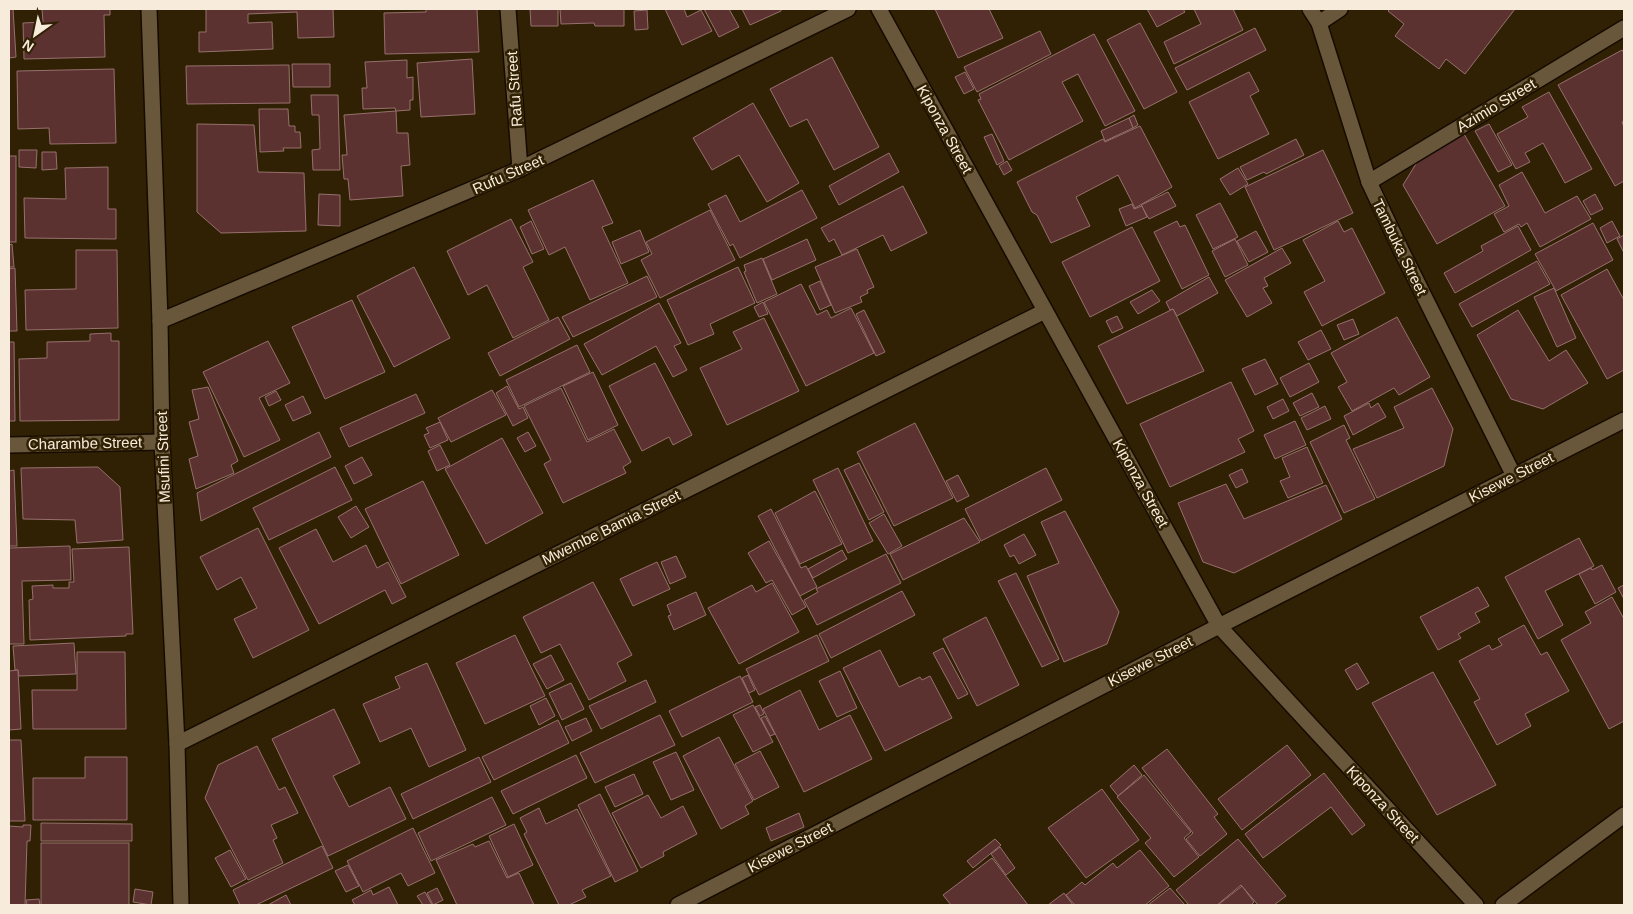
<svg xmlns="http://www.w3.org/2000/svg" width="1633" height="914" viewBox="0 0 1633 914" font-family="Arial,sans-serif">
	<rect width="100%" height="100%" fill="#312104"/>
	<g fill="#5b3230" stroke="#96706d">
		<path d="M9,9H13L16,57L9,58Z"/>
		<path d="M42,9H110V15H104L105,57L24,59L23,23L43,22Z"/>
		<path d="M206,9H333L334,37L298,38L297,12L248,14V23L272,22L273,49L199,52V32H206Z"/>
		<path d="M426,9H477L479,52L385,54L384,13L426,12Z"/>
		<path d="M530,9H558V26H531Z"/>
		<path d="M560,9H624V26H595L594,23L561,24Z"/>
		<path d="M665,9H684L687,17L701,10L712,31L682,45Z"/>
		<path d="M704,9H729L739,27L719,37Z"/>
		<path d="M742,9H781V11L750,25Z"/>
		<path d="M935,9H989L1003,38L958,58Z"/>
		<path d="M1147,9H1183L1185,12L1157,27Z"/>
		<path d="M1194,9H1233L1243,30L1174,64L1164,42L1201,24Z"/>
		<path d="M1390,9H1515L1465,74L1446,59L1439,69L1395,36L1404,24L1388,11Z"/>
		<path d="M647,10L648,29L635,30L634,11Z"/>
		<path d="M1140,23L1177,92L1144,109L1107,40Z"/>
		<path d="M1255,28L1266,50L1187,90L1175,68Z"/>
		<path d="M1040,31L1051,54L977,92L964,67Z"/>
		<path d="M1094,34L1135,111L1105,126L1078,74L1062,82L1083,121L1009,160L978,100L981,99L979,94Z"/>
		<path d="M1622,50L1624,53V121L1622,122L1624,127V181L1615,186L1558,85Z"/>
		<path d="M832,57L879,147L834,170L807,119L790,127L770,89Z"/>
		<path d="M472,59L475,114L421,117L417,63Z"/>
		<path d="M407,60V78L413,77V100H410V110L396,111L395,108L363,109L362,88H367L365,62Z"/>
		<path d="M292,64H330V87H293Z"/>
		<path d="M289,65L290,103L187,104L186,66Z"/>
		<path d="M114,69L116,143L50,144L49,128L18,129L17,71Z"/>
		<path d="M965,72L974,89L964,94L955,77Z"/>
		<path d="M1249,72L1259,91L1250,96L1269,134L1218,159L1189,102Z"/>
		<path d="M1549,92L1592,169L1565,183L1543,143L1525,153L1530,162L1516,169L1497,134L1528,117L1522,107Z"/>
		<path d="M311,95H338L340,170H313L312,150L320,149L319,115H312Z"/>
		<path d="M753,103L799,183L767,202L739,155L712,170L693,138Z"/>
		<path d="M259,109H288L289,126H295V132H300L301,148H283L284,151L260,152Z"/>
		<path d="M396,111L397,133H408L410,165L401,166L403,196L350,200L348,179H344L342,155H347L344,115Z"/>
		<path d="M1134,115L1138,125L1133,128L1129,118Z"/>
		<path d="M1129,118L1133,128L1105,141L1101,131Z"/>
		<path d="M197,124L254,125L258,172L304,173L306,231L221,233L197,212Z"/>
		<path d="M1489,124L1512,165L1498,172L1475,131Z"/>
		<path d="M1140,126L1172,187L1135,208L1118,175L1076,197L1090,226L1051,243L1037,215L1032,212L1017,182L1103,139L1105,142Z"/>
		<path d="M992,134L1004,161L997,165L984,137Z"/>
		<path d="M1464,134L1505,206L1437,244L1403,185L1419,159Z"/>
		<path d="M1296,139L1304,155L1266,174L1264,172L1247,180L1240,167Z"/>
		<path d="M19,150H37L36,168L19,167Z"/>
		<path d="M1323,150L1353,213L1274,250L1245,187Z"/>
		<path d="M42,152H56L57,169L42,170Z"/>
		<path d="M889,153L899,172L839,205L829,186Z"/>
		<rect x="9" y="156" width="7" height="86"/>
		<path d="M1007,161L1012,170L1004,175L999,166Z"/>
		<path d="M108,167V209H116V239L25,238L24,198L66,199L65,168Z"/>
		<path d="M1238,168L1248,184L1230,195L1220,179Z"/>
		<path d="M1522,172L1545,213L1577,196L1591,219L1540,247L1527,223L1521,227L1519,224L1504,232L1494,214L1509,206L1499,185Z"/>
		<path d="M593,180L613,223L602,227L628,283L590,300L565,247L549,255L528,210Z"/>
		<path d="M903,186L927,233L891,251L883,235L842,255L834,239L829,242L821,228Z"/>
		<path d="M802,190L817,218L740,258L733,244L730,246L708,204L726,195L740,222Z"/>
		<path d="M1168,192L1176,206L1149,219L1141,205Z"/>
		<path d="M319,194L340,195V226L318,225Z"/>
		<path d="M1595,194L1603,209L1591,215L1583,201Z"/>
		<path d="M1220,203L1238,237L1213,249L1196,215Z"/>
		<path d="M1132,204L1134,209L1142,206L1147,217L1126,226L1119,209Z"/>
		<path d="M710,210L735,260L660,298L641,260L652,254L646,242Z"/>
		<path d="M511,219L533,262L523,267L549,320L513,338L487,285L468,295L447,251Z"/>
		<path d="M531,221L544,249L532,254L520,227Z"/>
		<path d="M1177,221L1180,227L1185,225L1209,275L1182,289L1154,232Z"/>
		<path d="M1338,221L1344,232L1352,228L1385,293L1322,326L1304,292L1325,281L1303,240Z"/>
		<path d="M1612,221L1620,236L1607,243L1600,228Z"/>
		<path d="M1593,223L1613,260L1556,291L1535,254Z"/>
		<path d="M1518,226L1531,250L1455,293L1444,273L1483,251L1481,246Z"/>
		<path d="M1132,227L1160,281L1090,317L1062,262Z"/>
		<path d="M640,230L649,252L621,264L612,242Z"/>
		<path d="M1256,231L1268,252L1249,262L1237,241Z"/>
		<path d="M1624,235V253L1617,239Z"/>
		<path d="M807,239L816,260L772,280L763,259Z"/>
		<path d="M1235,239L1248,265L1225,277L1212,251Z"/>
		<path d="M12,244L14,267H9V245Z"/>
		<path d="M1282,248L1291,263L1264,278L1268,286L1263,288L1272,303L1247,317L1225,280Z"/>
		<path d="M857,249L874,287L867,290L868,293L860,297L862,302L835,313L815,267Z"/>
		<path d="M76,250H117L118,328L26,330L25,290L76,289Z"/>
		<path d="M762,258L777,294L757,303L744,272L746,271L744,265Z"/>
		<path d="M1537,261L1550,284L1472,327L1459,304Z"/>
		<path d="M414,267L450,338L394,367L357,296Z"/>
		<path d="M738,267L755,303L710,324L714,334L688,345L667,300Z"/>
		<path d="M15,268L17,331H9V269Z"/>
		<path d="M1607,269L1624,300V370L1607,379L1561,295Z"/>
		<path d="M647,276L657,297L573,337L562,317Z"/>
		<path d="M1209,277L1218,293L1177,316L1173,309L1170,310L1166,302Z"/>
		<path d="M820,281L831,305L820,310L809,286Z"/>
		<path d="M801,284L817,315L827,310L831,318L851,308L874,353L806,386L764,302Z"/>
		<path d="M1554,288L1576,338L1557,347L1534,297Z"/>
		<path d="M1152,290L1160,301L1138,314L1130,302Z"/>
		<path d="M352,300L385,372L325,399L292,327Z"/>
		<path d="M763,302L768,314L759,317L754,307Z"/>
		<path d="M659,303L681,343L674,346L687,370L673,377L656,346L602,375L584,344Z"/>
		<path d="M1173,309L1204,371L1127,404L1098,346Z"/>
		<path d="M864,310L885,352L876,356L856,314Z"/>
		<path d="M1518,310L1549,361L1566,350L1588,383L1543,409L1511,399L1477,335Z"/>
		<path d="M1117,316L1123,328L1112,333L1106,321Z"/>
		<path d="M558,317L570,339L500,376L488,353Z"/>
		<path d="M1397,317L1430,377L1399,395L1394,388L1352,411L1338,387L1347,382L1331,353Z"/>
		<path d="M764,318L799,391L727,425L700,368L742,349L733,332Z"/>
		<path d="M1353,319L1359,334L1344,340L1337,325Z"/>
		<path d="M1321,330L1331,349L1308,360L1298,342Z"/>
		<path d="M111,333V341H119V420L20,421L19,359L47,358V342L90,341V334Z"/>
		<path d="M268,341L290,383L259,398L280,440L244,457L203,372Z"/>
		<path d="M9,342H14L15,421H9Z"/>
		<path d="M577,345L590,372L519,407L506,380Z"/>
		<path d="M1265,359L1278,384L1255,395L1242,369Z"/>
		<path d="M655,363L692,435L673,445L669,437L642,451L609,386Z"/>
		<path d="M1309,363L1319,382L1290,397L1280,378Z"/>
		<path d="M593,372L618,425L588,440L563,386Z"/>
		<path d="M1231,382L1254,431L1238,439L1245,452L1170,487L1140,424Z"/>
		<path d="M507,386L519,409L523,407L528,418L513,426L496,393Z"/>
		<path d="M208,387L238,461L231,465L234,473L196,489L189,459L198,456L189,422L199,419L192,390Z"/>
		<path d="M561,388L587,442L614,429L631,462L623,467L626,473L563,503L544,464L551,460L524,406Z"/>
		<path d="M1432,388L1453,429L1444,466L1377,498L1353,449L1404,428L1394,407Z"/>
		<path d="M492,390L506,415L451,442L438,418Z"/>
		<path d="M276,391L281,400L269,406L265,397Z"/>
		<path d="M1312,393L1319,407L1300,416L1293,403Z"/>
		<path d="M416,394L425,413L349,447L340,428Z"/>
		<path d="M303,396L311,413L293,421L285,405Z"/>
		<path d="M1283,399L1289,411L1273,419L1267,407Z"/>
		<path d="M1369,403L1371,408L1378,403L1386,417L1353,435L1344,416Z"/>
		<path d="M1325,406L1331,419L1307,430L1301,418Z"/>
		<path d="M1295,421L1306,445L1275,459L1264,435Z"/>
		<path d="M440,422L448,440L430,448L424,435L429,433L426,428Z"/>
		<path d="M915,423L953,498L894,526L857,452Z"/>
		<path d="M1344,425L1350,438L1346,440L1375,499L1344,513L1310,442Z"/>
		<path d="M319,432L331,457L201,521L197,493Z"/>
		<path d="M528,432L536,446L525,452L517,438Z"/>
		<path d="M502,438L543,513L486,544L445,469Z"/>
		<path d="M440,445L450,465L437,471L428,451Z"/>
		<path d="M1307,447L1323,483L1288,498L1280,481L1290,477L1282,458Z"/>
		<path d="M362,457L372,475L354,484L345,466Z"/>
		<path d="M859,463L884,512L869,520L844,470Z"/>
		<path d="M98,467L120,487L123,540L77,543L75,520L23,519L21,468Z"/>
		<path d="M335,467L352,500L269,540L253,508Z"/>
		<path d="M838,468L873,541L848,553L813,480Z"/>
		<path d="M1046,468L1062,500L981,541L965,509Z"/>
		<path d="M1242,469L1248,482L1236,488L1229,475Z"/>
		<path d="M14,470L17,546H9V471Z"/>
		<path d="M958,475L969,496L957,502L946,481Z"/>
		<path d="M423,481L459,555L401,584L365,509Z"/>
		<path d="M1226,484L1244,519L1326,485L1342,519L1234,573L1203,562L1178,503Z"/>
		<path d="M815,491L842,544L800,564L775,513Z"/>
		<path d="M356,506L369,527L351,538L338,517Z"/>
		<path d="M771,509L801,568L806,566L817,587L800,596L758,516Z"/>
		<path d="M1065,511L1119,612L1107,644L1064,662L1027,576L1059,563L1041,522Z"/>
		<path d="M884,514L902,546L888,554L869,523Z"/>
		<path d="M964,518L980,542L903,580L890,554Z"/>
		<path d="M258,528L309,630L253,658L234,619L257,608L241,577L217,590L200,557Z"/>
		<path d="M316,529L333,562L366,545L377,568L388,562L406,597L392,604L385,590L319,624L279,548Z"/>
		<path d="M1024,534L1036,555L1019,564L1014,555L1010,557L1004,545Z"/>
		<path d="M1579,538L1594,566L1545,591L1563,625L1538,639L1505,577Z"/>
		<path d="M769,541L806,607L792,615L772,580L766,583L748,553Z"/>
		<path d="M70,546L71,580L22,581L24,644H9V548Z"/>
		<path d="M129,547L133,634H126V636L30,640L29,600L33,599L32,586L53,585V588H69V582H74L72,549Z"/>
		<path d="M842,550L847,559L813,578L808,569Z"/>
		<path d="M886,554L901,583L817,625L804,600L818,592L816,589Z"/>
		<path d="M676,556L686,577L670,584L661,562Z"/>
		<path d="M657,562L670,589L633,606L620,579Z"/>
		<path d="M1602,565L1616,592L1595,604L1579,574L1591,568L1592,570Z"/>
		<path d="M1016,573L1059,659L1042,667L998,581Z"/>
		<path d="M593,582L632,655L617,663L626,681L589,700L560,644L541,653L523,617Z"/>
		<path d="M772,583L799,632L739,664L708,608L752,585L756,592Z"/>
		<path d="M1624,585V599L1618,588Z"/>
		<path d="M1478,587L1489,606L1475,613L1480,622L1458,634L1461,638L1438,650L1420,617Z"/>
		<path d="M902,591L915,615L831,658L819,634Z"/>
		<path d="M696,592L706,615L674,630L668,616L671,615L667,605Z"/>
		<path d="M1612,597L1624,619V721L1609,729L1561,640L1591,623L1585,612Z"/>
		<path d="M986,617L1019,685L977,706L943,639Z"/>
		<path d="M1524,625L1541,655L1547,652L1569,691L1525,714L1531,726L1497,745L1474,702L1480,699L1459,661L1489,645L1492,650L1502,645L1498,639Z"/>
		<path d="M515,635L545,696L485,724L456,663Z"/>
		<path d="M817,635L829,661L759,695L746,669Z"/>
		<path d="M74,643L76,674L19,676L18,670H15L13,646Z"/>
		<path d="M943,648L968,694L958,699L933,653Z"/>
		<path d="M880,650L899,687L920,677L922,680L930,676L952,718L885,751L843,668Z"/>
		<path d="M77,652H125L126,729H33L32,690H77Z"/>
		<path d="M551,655L564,680L547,689L533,664Z"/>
		<path d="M427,663L466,750L429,767L411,728L380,742L363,704L400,688L395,677Z"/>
		<path d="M1357,663L1369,683L1357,690L1345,670Z"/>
		<path d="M18,670L21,729L9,730V671Z"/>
		<path d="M840,671L857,708L837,717L819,681Z"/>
		<path d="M1433,672L1496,785L1437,815L1372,703Z"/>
		<path d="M748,675L755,690L749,693L742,678Z"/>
		<path d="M740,676L753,702L682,737L669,711Z"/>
		<path d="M646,680L656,702L601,729L589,706Z"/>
		<path d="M571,683L584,709L562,720L549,693Z"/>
		<path d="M800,690L819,730L850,715L872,759L804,792L763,709Z"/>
		<path d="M546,698L555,716L539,725L530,706Z"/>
		<path d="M753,705L773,742L753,752L733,715Z"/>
		<path d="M760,705L764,714L760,716L755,707Z"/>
		<path d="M334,709L360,763L333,776L349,807L390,787L406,819L328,856L272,739Z"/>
		<path d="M660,715L675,745L595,783L580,753Z"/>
		<path d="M765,716L775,734L770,736L761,718Z"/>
		<path d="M586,718L592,731L572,741L565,727Z"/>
		<path d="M558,720L569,743L494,780L482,757Z"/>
		<path d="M719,737L753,801L745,806L749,814L721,829L683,756Z"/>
		<path d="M9,740H21L25,821H9Z"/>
		<path d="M1287,745L1311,775L1242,830L1218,799Z"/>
		<path d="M257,746L279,790L285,787L298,813L271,825L277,838L273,840L283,863L248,880L205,798L218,765Z"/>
		<path d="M1167,749L1218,814L1214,817L1227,834L1200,856L1186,839L1193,833L1142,768Z"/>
		<path d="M760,751L779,787L754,800L735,764Z"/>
		<path d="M676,752L694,790L671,800L653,762Z"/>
		<path d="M576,755L587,778L513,814L501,791Z"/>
		<path d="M85,757H127V820H33V778H85Z"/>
		<path d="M479,757L491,782L413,819L401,794Z"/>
		<path d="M1134,765L1142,775L1118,796L1110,786Z"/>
		<path d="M1324,773L1365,825L1352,835L1331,807L1263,858L1245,834Z"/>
		<path d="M634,774L643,794L615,807L605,787Z"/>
		<path d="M1144,775L1191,832L1184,838L1199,857L1174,877L1145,843L1151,838L1117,797Z"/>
		<path d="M1102,789L1139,840L1086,878L1048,828Z"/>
		<path d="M600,794L638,871L615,882L578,805Z"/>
		<path d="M648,795L661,818L683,806L697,834L663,852L664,856L641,868L612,813Z"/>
		<path d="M492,797L506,825L431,861L418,833Z"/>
		<path d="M539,808L546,824L577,809L611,876L582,890L586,897L569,905H559L524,834L527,832L520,818Z"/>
		<path d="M799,813L804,827L771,841L766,828Z"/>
		<path d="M41,823L132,824V841H41Z"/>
		<path d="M514,824L533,865L508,877L489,836Z"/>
		<path d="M23,825H31L30,841H27L25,905H9V826L23,827Z"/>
		<path d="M413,828L435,873L408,886L401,873L363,892L347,861Z"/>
		<path d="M995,839L1001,845L973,868L967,861Z"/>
		<path d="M1238,839L1286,896L1274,905H1258L1241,885L1217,905H1189L1176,890Z"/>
		<path d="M489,841L507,878L519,873L534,905H457L436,860L473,844L475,847Z"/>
		<rect x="41" y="843" width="88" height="62"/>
		<path d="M322,846L333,868L256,905H240L233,890Z"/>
		<path d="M1000,847L1015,868L1006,875L991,854Z"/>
		<path d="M230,850L246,879L231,887L215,858Z"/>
		<path d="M1140,850L1169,886L1145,905H1075L1066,895L1082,882L1085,885L1113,863L1117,868Z"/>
		<path d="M992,858L1028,905H951L943,895Z"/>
		<path d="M348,865L359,886L346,892L335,871Z"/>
		<path d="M1242,886L1254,902L1251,905H1218Z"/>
		<path d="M389,887L398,905H355L352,900L371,890L373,895Z"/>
		<path d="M437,888L443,900L433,905L427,893Z"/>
		<path d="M1170,888L1185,905H1148Z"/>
		<path d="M135,889L153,892L151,905L133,902Z"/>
		<path d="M425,892L432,905H423L417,896Z"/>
		<path d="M1064,893L1073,905H1048Z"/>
		<path d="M286,895L291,905H268Z"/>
		<path d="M39,899L40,905H27L26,900Z"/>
	</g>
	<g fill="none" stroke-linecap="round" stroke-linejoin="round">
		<defs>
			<g id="street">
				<path d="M149,9L160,321L162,442L177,744L181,905"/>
				<path d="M508,9L520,169"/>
				<path d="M879,9L1219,626L1476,905"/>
				<path d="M1310,9L1319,23L1369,182L1401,250L1514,476"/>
				<path d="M1319,23L1340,9"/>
				<path d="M1369,182L1624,28"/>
				<path d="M160,321L520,169L848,9"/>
				<path d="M9,445L162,442"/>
				<path d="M177,744L1045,311"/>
				<path d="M678,905L1219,626L1624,420"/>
				<path d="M1503,905L1624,815"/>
			</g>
		</defs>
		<use href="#street" stroke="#160b00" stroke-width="18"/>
		<use href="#street" stroke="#68573a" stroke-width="15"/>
	</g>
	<g text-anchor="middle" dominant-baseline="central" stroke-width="5" stroke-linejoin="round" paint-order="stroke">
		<g font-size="15" fill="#f7ecdc" stroke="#312104">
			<text transform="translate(514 89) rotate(-94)">Rafu Street</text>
			<text transform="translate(1496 105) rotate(-31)">Azimio Street</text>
			<text transform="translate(945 129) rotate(61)">Kiponza Street</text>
			<text transform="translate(508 174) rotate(-24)">Rufu Street</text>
			<text transform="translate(1400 247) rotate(64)">Tambuka Street</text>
			<text transform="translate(85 443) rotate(-1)">Charambe Street</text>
			<text transform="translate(163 457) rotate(-92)">Msufini Street</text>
			<text transform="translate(1511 477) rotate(-27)">Kisewe Street</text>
			<text transform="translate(1141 483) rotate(61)">Kiponza Street</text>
			<text transform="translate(611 527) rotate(-26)">Mwembe Bamia Street</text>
			<text transform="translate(1150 661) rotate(-27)">Kisewe Street</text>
			<text transform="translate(1383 804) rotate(47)">Kiponza Street</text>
			<text transform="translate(790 847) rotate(-27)">Kisewe Street</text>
		</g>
	</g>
	<rect width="1633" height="914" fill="none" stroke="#f7ecdc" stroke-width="20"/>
	<g transform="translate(35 35) rotate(213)" stroke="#312104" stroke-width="4" paint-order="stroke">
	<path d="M0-4L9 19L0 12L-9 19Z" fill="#f7ecdc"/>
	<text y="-8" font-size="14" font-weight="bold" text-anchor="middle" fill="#f7ecdc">N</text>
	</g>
</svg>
